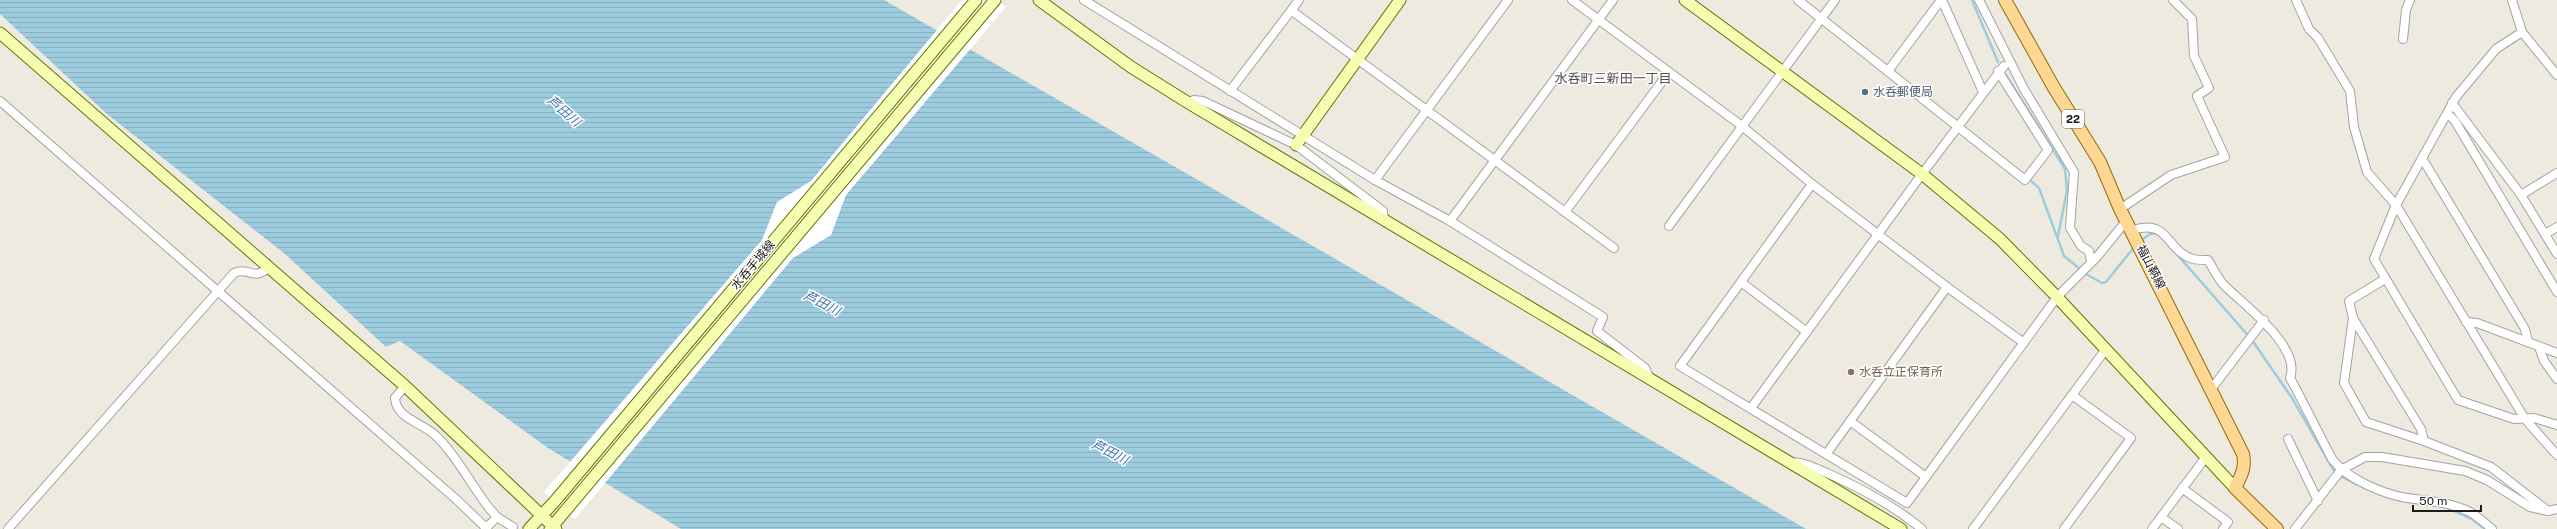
<svg xmlns="http://www.w3.org/2000/svg" width="2557" height="529" viewBox="0 0 2557 529" font-family="'Public Sans','Noto Sans JP',sans-serif">
	<defs>
		<pattern id="water-rules" width="6" height="5" patternUnits="userSpaceOnUse"><rect width="6" height="5" fill="#9eccdf"/><path d="M0 2.5h6" fill="none" stroke="#88afbf"/></pattern>
	</defs>
	<rect width="100%" height="100%" fill="#eeeae0"/>
	<path fill="url(#water-rules)" d="M0,0H884L1806,529H681L548,448L400,341L386,347L285,254L107,114L0,14Z"/>
	<path fill="#fff" d="M962,0H996L1006,7L846,195L831,235L793,258L575,519L544,492L762,240L777,202L811,181Z"/>
	<g fill="none" stroke-linecap="round" stroke-linejoin="round">
		<g stroke="#9eccdf" stroke-width="2.5">
			<path d="M1972,0L1998,62"/>
			<path d="M2006,75L2065,169L2067,190L2058,236"/>
			<path d="M2031,181L2039,188L2064,256L2086,274L2102,283L2106,282L2135,246"/>
			<path d="M2140,241L2150,234L2157,233"/>
			<path d="M2175,252L2252,340L2292,398L2333,469L2342,477L2358,485"/>
			<path d="M2398,500L2439,506"/>
			<path d="M2446,507L2472,519L2485,529"/>
		</g>
		<defs>
			<g id="street">
				<path d="M1084,0L1375,180L1450,221L1603,317L1597,331L1645,368L1650,379"/>
				<path d="M1572,0L1742,126L1812,184L1947,287L1827,453"/>
				<path d="M1798,0L2025,180L2048,150L1998,71"/>
				<path d="M1942,0L1983,92"/>
				<path d="M1979,0L2024,89L2074,172L2070,228L2081,246L2089,251L2091,261"/>
				<path d="M2296,0L2309,29L2318,38L2350,91L2354,127L2367,172L2396,205L2374,259L2458,400L2514,419L2534,418L2557,425"/>
				<path d="M2512,0L2522,32L2557,75"/>
				<path d="M1292,11L1614,248"/>
				<path d="M2522,32L2496,49L2456,97L2396,205L2525,419L2557,455"/>
				<path d="M2403,39L2406,10L2410,0"/>
				<path d="M1888,71L1941,0"/>
				<path d="M1230,91L1299,0"/>
				<path d="M0,101L457,500L486,528"/>
				<path d="M1187,102L1194,100L1203,101L1296,145L1383,211L1384,221"/>
				<path d="M2452,103L2521,195L2557,254"/>
				<path d="M2448,114L2455,121L2557,292"/>
				<path d="M2422,158L2525,329L2528,342"/>
				<path d="M1375,180L1508,0"/>
				<path d="M1812,184L1680,366L1907,503L2057,297L2096,258L2127,220"/>
				<path d="M2521,195L2557,173"/>
				<path d="M2120,209L2171,175L2225,157L2197,96L2209,88L2194,56L2192,19L2173,0"/>
				<path d="M1565,212L1669,72"/>
				<path d="M1450,221L1613,0"/>
				<path d="M1669,226L1835,0"/>
				<path d="M2133,230C2169,218 2166,251 2193,259C2197,260 2204,260 2208,260C2213,268 2217,277 2223,284C2242,304 2302,346 2290,378L2295,387L2332,459C2347,479 2383,494 2407,498C2429,501 2450,502 2470,512C2477,516 2485,523 2492,529"/>
				<path d="M2545,234L2557,227"/>
				<path d="M2385,279L2349,301L2353,318L2344,383L2366,422L2424,441L2491,467L2548,511"/>
				<path d="M1741,282L1807,332"/>
				<path d="M1947,287L2024,343"/>
				<path d="M2353,318L2421,429L2424,441"/>
				<path d="M2466,322L2477,323L2557,353"/>
				<path d="M2539,347L2544,361L2557,379"/>
				<path d="M405,386L395,398C396,418 420,422 434,434C454,452 472,486 489,508L497,517L513,527"/>
				<path d="M2212,388L2264,320"/>
				<path d="M1751,408L1922,174L2004,66"/>
				<path d="M1850,421L1926,477"/>
				<path d="M2288,439L2318,501"/>
				<path d="M1791,462C1805,462 1817,469 1829,474C1863,489 1893,505 1922,529"/>
				<path d="M2182,488L2228,522L2223,529"/>
				<path d="M2161,517L2178,529"/>
				<path d="M8,529L234,273C249,266 253,282 269,267"/>
				<path d="M485,529L497,517"/>
				<path d="M1973,529L2106,349"/>
				<path d="M2064,529L2131,438L2072,395"/>
				<path d="M2152,529L2206,457"/>
				<path d="M2295,529L2341,470L2365,457H2382L2465,471L2487,480L2530,507L2548,511L2557,509"/>
			</g>
			<g id="secondary">
				<path d="M1039,0L1131,67L1187,102L1901,529"/>
				<path d="M1685,0L1922,174L2000,239L2057,297L2235,488"/>
				<path d="M0,33L405,386L556,529"/>
				<path d="M1296,145L1400,0"/>
				<path d="M529,529L555,501L976,0"/>
				<path d="M550,529L995,0"/>
			</g>
			<path id="primary" d="M2005,0L2053,86L2100,162L2120,209L2243,454C2246,468 2241,476 2235,488L2277,529"/>
		</defs>
		<use href="#street" stroke="#a3a3a3" stroke-width="10"/>
		<use href="#secondary" stroke="#627500" stroke-width="13"/>
		<use href="#primary" stroke="#936b00" stroke-width="14"/>
		<use href="#street" stroke="#fff" stroke-width="8"/>
		<use href="#secondary" stroke="#f5fdb0" stroke-width="11"/>
		<use href="#primary" stroke="#ffd794" stroke-width="12"/>
	</g>
	<circle fill="#5c6f8a" stroke="#fff" stroke-width="1.5" cx="1865" cy="92" r="4"/>
	<circle fill="#8d6e63" stroke="#fff" stroke-width="1.5" cx="1851" cy="372" r="4"/>
	<g text-anchor="middle" dominant-baseline="central" stroke-width="3" stroke-linejoin="round" paint-order="stroke">
		<rect fill="#fff" stroke="#606060" stroke-width="1" x="2062" y="110" width="22" height="18" rx="3"/>
		<g font-size="11" font-weight="bold" fill="#1c1c1c">
			<text x="2073" y="119">22</text>
		</g>
		<g font-size="12" fill="#4e5e75" stroke="#fff" text-anchor="start">
			<text x="1873" y="92">水呑郵便局</text>
		</g>
		<g font-size="12" fill="#1c1c1c" stroke="#fff">
			<text transform="translate(753 265) rotate(-50)">水呑手城線</text>
			<text transform="translate(2151 267) rotate(63)">福山鞆線</text>
		</g>
		<g font-size="12" fill="#785e54" stroke="#fff" text-anchor="start">
			<text x="1859" y="372">水呑立正保育所</text>
		</g>
		<g font-size="13" fill="#4f4f4f" stroke="#fff">
			<text x="1613" y="78">水呑町三新田一丁目</text>
		</g>
		<g font-size="13" font-style="italic" fill="#4474b0" stroke="#fff">
			<text transform="translate(564 111) rotate(41)">芦田川</text>
			<text transform="translate(822 303) rotate(27)">芦田川</text>
			<text transform="translate(1110 452) rotate(27)">芦田川</text>
		</g>
	</g>
	<path d="M2413 505v6h68v-6" fill="none" stroke="#1c1c1c" stroke-width="2"/>
	<text x="2419" y="505" font-size="12" fill="#1c1c1c" stroke="#ffffff" stroke-width="3" paint-order="stroke">50 m</text>
</svg>
